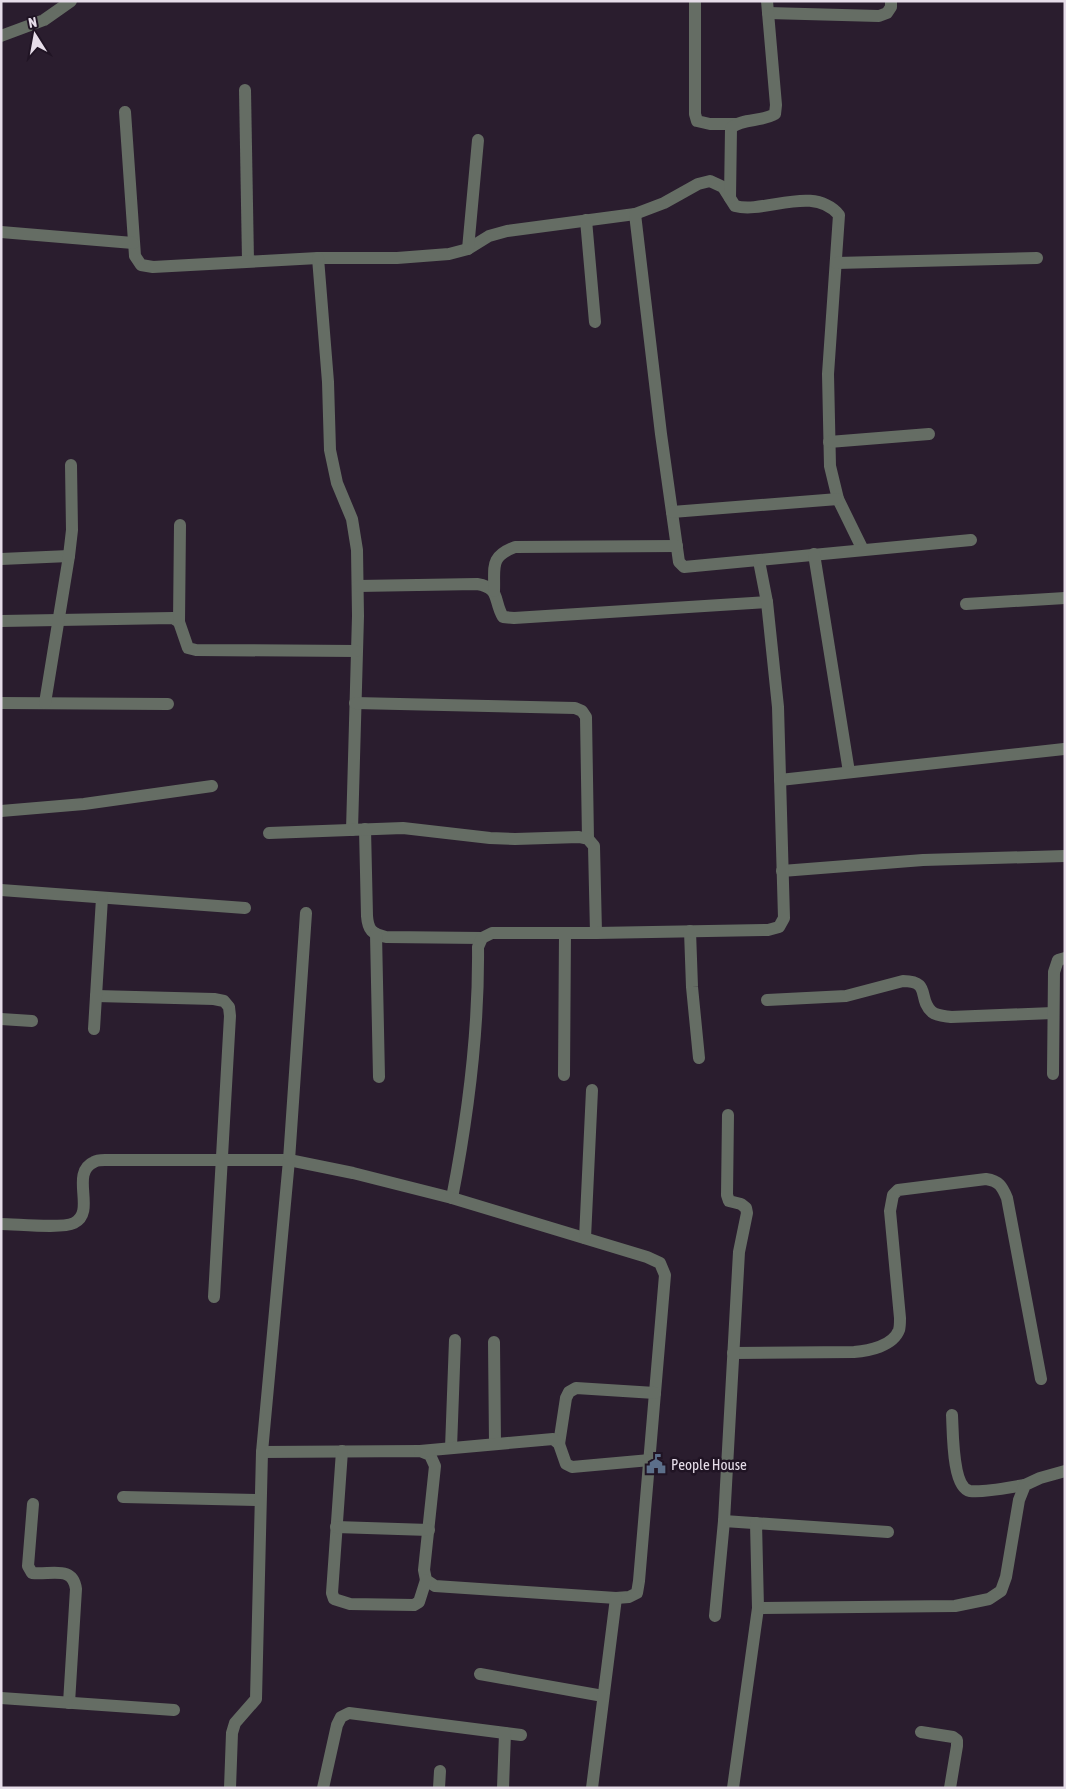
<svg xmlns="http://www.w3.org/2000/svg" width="1066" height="1789" viewBox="0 0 1066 1789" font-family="'Asap Condensed',sans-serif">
	<rect width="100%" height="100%" fill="#2a1d2e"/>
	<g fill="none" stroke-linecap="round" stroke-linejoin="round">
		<g stroke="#656d64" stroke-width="12">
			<path d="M695,1V114L697,121L710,124H736"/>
			<path d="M768,13L879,16L887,13L891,7V1"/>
			<path d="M1,36L44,20L71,1"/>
			<path d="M245,90L248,261"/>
			<path d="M125,112L135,256L141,265L153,267L318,258H397L449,254L468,249L489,236L507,231L635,214L664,203L698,184L710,181L723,187L735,206C766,214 813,184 839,215L828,374L830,466L838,499L863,550"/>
			<path d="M730,198L731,128C742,118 762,122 775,114L776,105L767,1"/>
			<path d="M635,214L661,434L679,562L684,567L971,540"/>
			<path d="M586,220L595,322"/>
			<path d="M1,232L133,243"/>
			<path d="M468,249L478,140"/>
			<path d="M318,258L328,382L330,450L337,483L352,519L357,550L358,616L352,830"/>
			<path d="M836,263L1037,258"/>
			<path d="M829,442L929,434"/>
			<path d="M672,512L838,499"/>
			<path d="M814,554L849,772"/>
			<path d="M1,559L69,556"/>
			<path d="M358,586L477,584C501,588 493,600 503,617L514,618L767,602"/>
			<path d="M494,591C495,567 489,557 515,547L677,546"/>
			<path d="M966,604L1065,598"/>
			<path d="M1,621L173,618L179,622L188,648L196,650L356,651"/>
			<path d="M179,622L180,525"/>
			<path d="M1,703L168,704"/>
			<path d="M45,703L69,556L72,530L71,465"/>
			<path d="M355,703L575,708L582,711L586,717L588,839"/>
			<path d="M780,780L1064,749"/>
			<path d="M1,811L84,804L212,786"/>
			<path d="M365,829L367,916C368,930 372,934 386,937L482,938"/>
			<path d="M269,833L403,828L490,838L515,839L579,837L588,839L594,846L596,933"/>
			<path d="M782,871L923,860L1065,856"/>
			<path d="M1,890L245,908"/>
			<path d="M690,931L692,987L699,1058"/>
			<path d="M376,934L379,1077"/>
			<path d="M96,996L214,999L224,1001L229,1007L230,1016L214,1297"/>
			<path d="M767,1000L846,996L903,981C932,981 917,999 932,1012C937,1016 945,1016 951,1017L1053,1013"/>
			<path d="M1,1019L32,1021"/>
			<path d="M94,1029L102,898"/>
			<path d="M1053,1074L1054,972L1058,960L1065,958"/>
			<path d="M564,1075L565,933"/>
			<path d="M452,1198C468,1116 479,1031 478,947L482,938L492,933H596L768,930L779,927L784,918L778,707L767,602L759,561"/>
			<path d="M1,1224C17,1224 62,1229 74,1223C97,1212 69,1173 94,1162C97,1160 102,1160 105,1160H289L353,1173L452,1198L647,1257L660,1263L665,1275L639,1581L637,1593L629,1597L616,1598L435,1586L426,1580L424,1570L435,1466L430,1455L420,1451L262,1452"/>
			<path d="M585,1238L592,1090"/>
			<path d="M494,1342L495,1444"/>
			<path d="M733,1353L854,1352C869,1351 893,1346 899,1330C900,1327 900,1321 900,1318L890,1211L893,1195L898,1190L986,1179C999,1181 1002,1186 1007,1198L1041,1379"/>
			<path d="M952,1415C953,1431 952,1488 970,1491C984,1493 1011,1487 1025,1485"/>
			<path d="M559,1444L566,1398L569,1392L576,1388L655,1393"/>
			<path d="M451,1448L455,1340"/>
			<path d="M342,1451L332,1593L334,1599L350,1604L414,1605L419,1602L426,1580"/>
			<path d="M420,1451L553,1439L559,1444L566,1464L572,1467L650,1460"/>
			<path d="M123,1497L260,1500"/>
			<path d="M33,1504L28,1566L32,1573C51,1575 73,1565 76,1589L69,1703"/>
			<path d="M724,1521L888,1532"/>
			<path d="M336,1527L429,1530"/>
			<path d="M758,1608L955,1606L989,1599L1001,1591L1006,1577L1019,1500L1025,1485L1040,1478L1065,1471"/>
			<path d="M715,1616L724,1521L739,1252L747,1213L746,1208L741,1204L729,1201L727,1195L728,1115"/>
			<path d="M480,1674L603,1696"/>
			<path d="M1,1698L174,1710"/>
			<path d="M921,1732L953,1737L957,1740V1746L950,1788"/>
			<path d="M230,1788L232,1733L235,1723L256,1699L262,1452L289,1160L306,913"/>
			<path d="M323,1788L337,1725L341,1717L349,1713L521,1735"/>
			<path d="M439,1788L440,1771"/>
			<path d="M503,1788L505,1733"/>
			<path d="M592,1788L616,1598"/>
			<path d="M733,1788L758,1608L756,1523"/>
		</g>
	</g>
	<defs>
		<symbol id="civic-bare" viewBox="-9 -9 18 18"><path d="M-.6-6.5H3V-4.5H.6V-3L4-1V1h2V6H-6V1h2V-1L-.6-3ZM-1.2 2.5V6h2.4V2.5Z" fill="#5c6f8a" stroke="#201424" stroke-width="2.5" paint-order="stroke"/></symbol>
	</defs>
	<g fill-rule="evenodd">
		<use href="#civic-bare" x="642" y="1450" width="28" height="28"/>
	</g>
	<g text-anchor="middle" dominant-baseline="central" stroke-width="5" stroke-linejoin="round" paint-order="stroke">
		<g font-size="15" fill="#e6dde9" stroke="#201424" text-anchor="start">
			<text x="671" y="1464">People House</text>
		</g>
	</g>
	<rect width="1066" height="1789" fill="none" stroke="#e6dde9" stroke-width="5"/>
	<g transform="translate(35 35) rotate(349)" stroke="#201424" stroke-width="4" paint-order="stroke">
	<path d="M0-4L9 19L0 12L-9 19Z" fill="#e6dde9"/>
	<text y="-8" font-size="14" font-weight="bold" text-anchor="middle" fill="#e6dde9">N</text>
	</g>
</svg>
